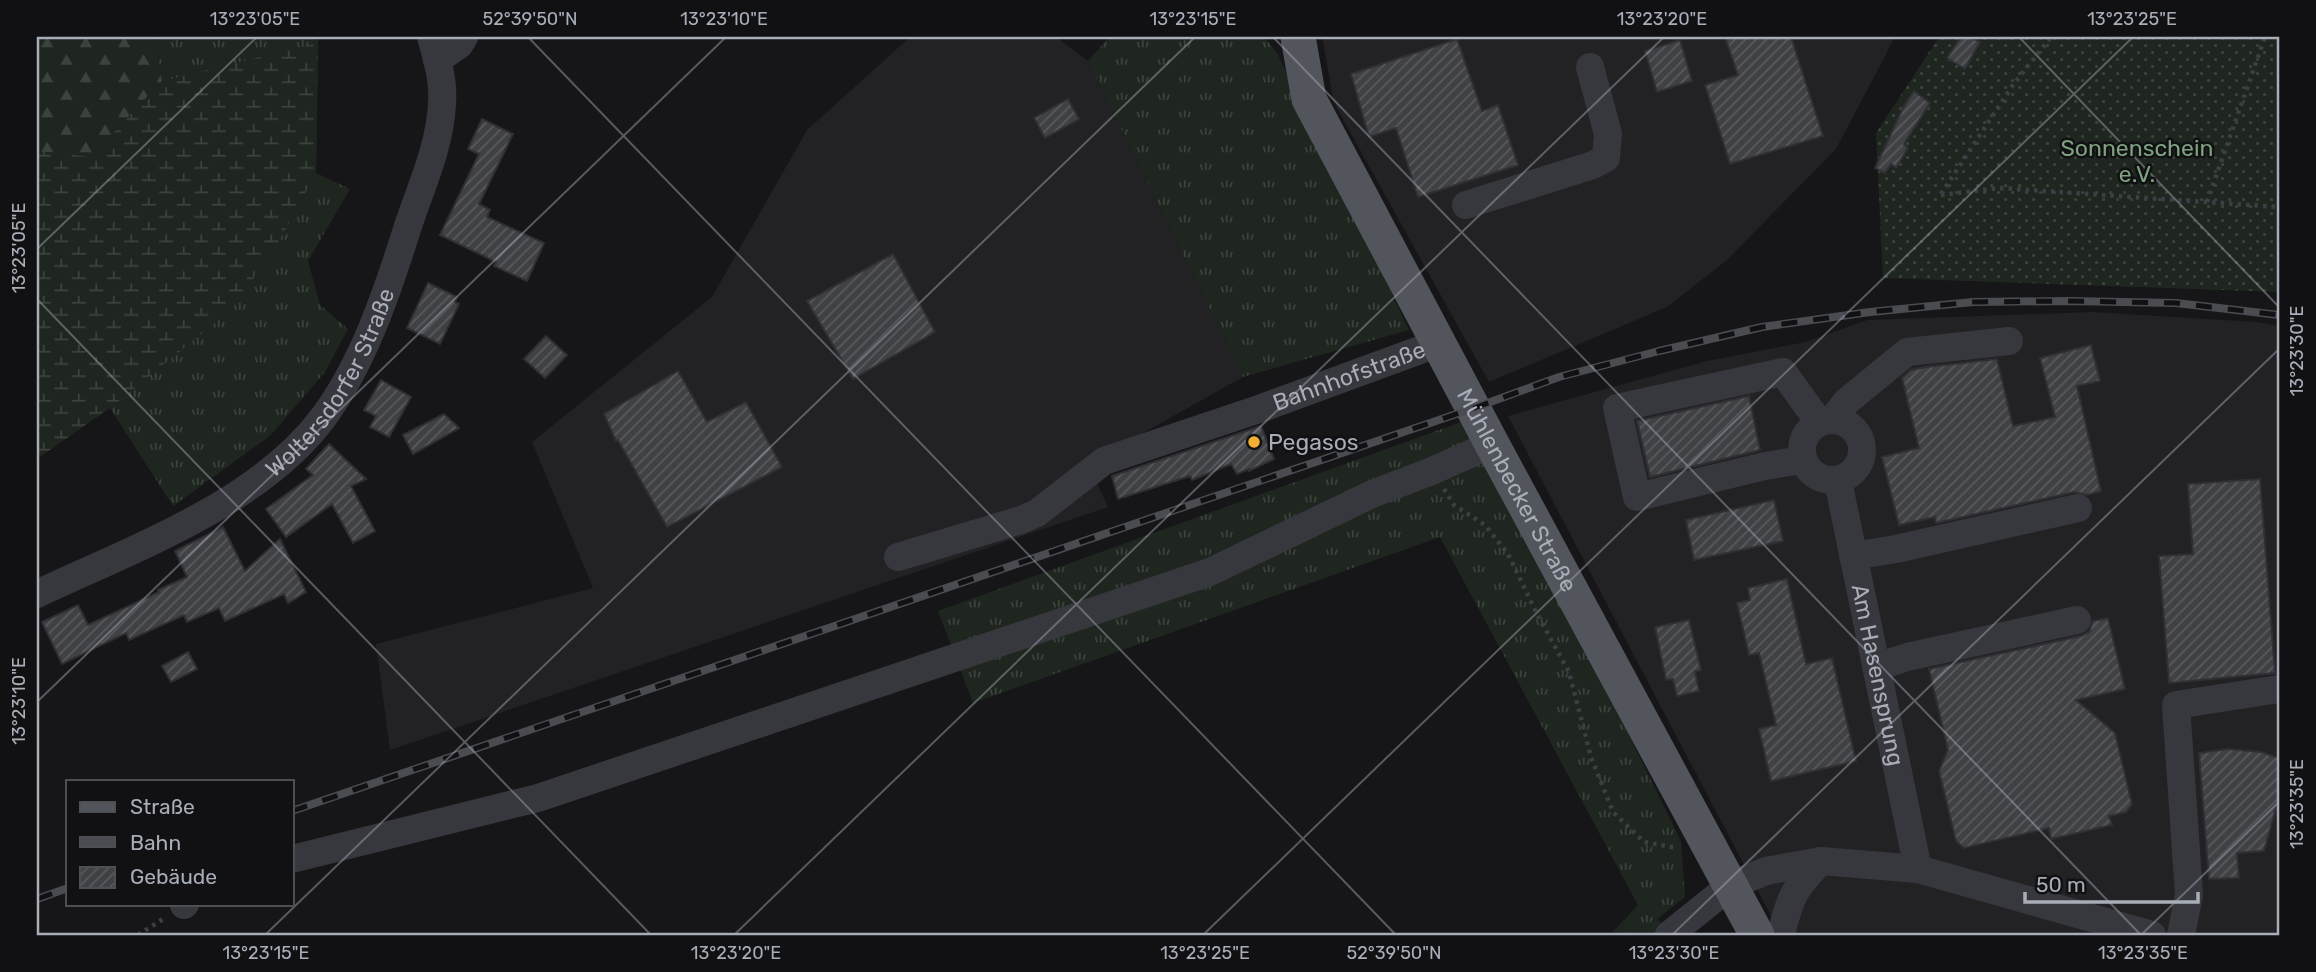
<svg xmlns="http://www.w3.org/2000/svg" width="2316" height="972" viewBox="0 0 2316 972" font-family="Rubik,sans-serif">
	<defs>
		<pattern id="grass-tufts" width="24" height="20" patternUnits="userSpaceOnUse" patternTransform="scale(1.75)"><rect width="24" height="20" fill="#1e261f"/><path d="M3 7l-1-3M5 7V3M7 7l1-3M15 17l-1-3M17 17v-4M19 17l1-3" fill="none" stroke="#3c433d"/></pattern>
		<pattern id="forest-firs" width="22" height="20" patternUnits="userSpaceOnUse" patternTransform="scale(1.75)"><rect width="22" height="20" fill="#1e261f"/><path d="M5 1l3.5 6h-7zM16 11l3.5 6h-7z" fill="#3c433d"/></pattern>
		<pattern id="wetland-marsh" width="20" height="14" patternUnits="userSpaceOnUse" patternTransform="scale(1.75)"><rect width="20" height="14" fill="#1e261f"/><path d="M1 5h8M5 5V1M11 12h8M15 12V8" fill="none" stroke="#3c433d"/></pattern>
		<pattern id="garden-dots" width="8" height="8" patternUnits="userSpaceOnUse" patternTransform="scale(1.75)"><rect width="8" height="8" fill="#1e261f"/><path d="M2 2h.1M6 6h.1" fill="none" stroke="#3c433d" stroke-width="1.8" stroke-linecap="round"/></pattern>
		<pattern id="building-hatch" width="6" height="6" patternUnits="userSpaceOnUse" patternTransform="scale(1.75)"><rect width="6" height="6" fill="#404145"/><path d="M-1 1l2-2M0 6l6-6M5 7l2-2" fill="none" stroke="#595a5e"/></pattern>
	</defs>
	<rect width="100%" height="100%" fill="#161618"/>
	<g fill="#222225">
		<path d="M910,37H1056L1088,61L1243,377L1088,464L1108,507L390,750L376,644L593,588L532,442L712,297L807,130Z"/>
		<path d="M1322,37H1895L1836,149L1726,261L1667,307L1489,382L1334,103Z"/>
		<path d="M2093,312L2257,322L2279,326V935H1781L1508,416L1707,361L1806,342L1867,320Z"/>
	</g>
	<g fill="url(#grass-tufts)">
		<path d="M155,37H318L316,173L350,189L308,261L320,305L348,329L325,372L270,436L173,506L110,408L91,157L162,81Z"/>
		<path d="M1109,37H1264L1277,53L1409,330L1243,377L1088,61Z"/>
		<path d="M1461,422L1574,624L1681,841L1685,897L1657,919L1676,935H1610L1638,905L1440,537L973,703L938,611Z"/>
	</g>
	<path fill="url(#forest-firs)" d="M37,37H155L162,81L91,157L37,459Z"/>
	<path fill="url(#wetland-marsh)" d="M318,43L316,173L278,243L232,309L110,408L37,459V151L91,157L162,81Z"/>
	<path fill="url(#garden-dots)" d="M1939,37H2279V292L1883,278L1876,133Z"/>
	<g fill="url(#building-hatch)" stroke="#303034" stroke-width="2">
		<path d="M1725,37H1791L1823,136L1730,164L1705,85L1738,75Z"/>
		<path d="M1961,37H1970L1980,42L1965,69L1947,58Z"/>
		<path d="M1457,39L1482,111L1498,105L1518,165L1418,197L1396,128L1369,137L1351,74Z"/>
		<path d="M1680,40L1692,81L1657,92L1645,51Z"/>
		<path d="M1914,91L1930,103L1904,144L1908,148L1896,168L1891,164L1885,173L1875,168L1903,108Z"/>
		<path d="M1068,99L1079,119L1045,138L1034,118Z"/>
		<path d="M482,119L513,134L479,204L490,210L487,217L544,243L527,281L494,266L496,262L440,235L479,154L468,149Z"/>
		<path d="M893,254L935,332L853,379L807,301Z"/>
		<path d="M428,283L457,297L455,302L459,304L440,344L407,328Z"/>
		<path d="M546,336L567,355L545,378L524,359Z"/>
		<path d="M2091,345L2100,381L2077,386L2101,491L2087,495L2074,492L1936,523L1935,517L1899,525L1882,457L1919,448L1902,378L1911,370L1926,367L1997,359L2013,426L2055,417L2040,358Z"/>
		<path d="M678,371L707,422L746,402L782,467L667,527L618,440L616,441L604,414Z"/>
		<path d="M381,380L411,397L389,437L370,427L376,416L364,410Z"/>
		<path d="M1749,396L1760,450L1650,477L1637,421Z"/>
		<path d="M444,414L459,428L413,454L403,435Z"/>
		<path d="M1261,426L1274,459L1249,471V469L1237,474L1231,464L1192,480L1190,476L1118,499L1112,476Z"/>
		<path d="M329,444L366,479L351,486L375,531L353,543L332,504L286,537L266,509L313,475L306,469Z"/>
		<path d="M2260,479L2275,673L2169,683L2159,556L2193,554L2188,484Z"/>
		<path d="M1774,500L1783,541L1694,560L1686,520Z"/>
		<path d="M223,527L245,571L280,539L306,592L288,603L284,594L225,621L219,608L187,622L184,615L129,640L126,633L62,664L42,622L78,605L88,625L159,592L158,590L187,577L175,551Z"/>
		<path d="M1787,579L1806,664L1832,658L1856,761L1771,781L1759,729L1776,725L1759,653L1749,655L1737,603L1750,600L1748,588Z"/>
		<path d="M2108,618L2125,689L2076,700L2115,733L2132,804L2126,812L2109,816L2112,825L2051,839L2049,828L1964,848L1956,841L1939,771L1948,750L1929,669L2081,636L2089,632L2093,621Z"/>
		<path d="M1689,620L1701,670L1695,672L1699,691L1677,696L1673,679L1666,680L1655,627Z"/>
		<path d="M188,652L197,669L171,682L162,666Z"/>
		<path d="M2228,749L2261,752L2279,758V798L2264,851L2237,853L2239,878L2209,879L2199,753Z"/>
	</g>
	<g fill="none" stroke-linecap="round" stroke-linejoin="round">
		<g stroke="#3d3f44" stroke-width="4.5" stroke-dasharray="3.5 5" stroke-linecap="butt">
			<path d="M1941,194L2013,85L2051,37"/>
			<path d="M1941,195L2000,188L2279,207"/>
			<path d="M2207,202L2265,37"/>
			<path d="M1444,489L1454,505L1485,525L1508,554L1537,614L1569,672L1591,757L1613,812L1644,842L1677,848"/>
			<path d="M138,935L163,919"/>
		</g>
		<g stroke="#37383d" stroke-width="28">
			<path d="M437,60L459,45L464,37"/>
			<path d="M1466,205L1593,165L1606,158L1608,134L1590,67"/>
			<path d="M1833,419L1846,402L1907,352L2009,341"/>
			<circle cx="1832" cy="450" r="30"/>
			<path d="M1802,460L1765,466L1637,497L1617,408L1783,372L1819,422"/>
			<path id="s1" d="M1838,481L1918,869"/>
			<path d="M1853,556L1896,549L2078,508"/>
			<path id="s2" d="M898,557L1021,520L1037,513L1104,461L1259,409L1439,343"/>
			<path id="s3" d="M37,594C132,549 258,504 322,419C363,365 388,290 408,226C421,187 440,146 442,104C444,82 437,58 431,37"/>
			<path d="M1877,667L1907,657L2077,620"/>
			<path d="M292,859L538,798L1210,572L1372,494L1432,471L1492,444"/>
			<path d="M184,905L185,904"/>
			<path d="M1669,935L1730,886L1766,871L1821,861L1918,869L2152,935"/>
			<path d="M1781,935C1790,897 1793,890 1821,861"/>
			<path d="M2181,935L2189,895L2176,705L2279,689"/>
		</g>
		<path stroke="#53555c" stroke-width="35" id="s4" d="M1298,37L1309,99L1492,444L1757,935"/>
		<defs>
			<g id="rail">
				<path d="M292,811L1474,408L1559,377L1659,351L1762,327L1870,312L1973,302L2069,301L2176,303L2279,315"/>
				<path d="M37,899L68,888"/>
			</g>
		</defs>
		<use href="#rail" stroke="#4a4c52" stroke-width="8"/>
		<use href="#rail" stroke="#111113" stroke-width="5" stroke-dasharray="16" stroke-linecap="butt"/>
	</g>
	<path fill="none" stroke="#a8adb8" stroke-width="2" stroke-opacity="0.45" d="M528,37L1396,935M1273,37L2141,935M2019,37L2279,307M37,249L257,37M37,299L651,935M37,702L726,37M265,935L1195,37M734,935L1664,37M1203,935L2133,37M1672,935L2279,349M2141,935L2279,802"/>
	<circle fill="#f2b134" stroke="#111113" stroke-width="2.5" cx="1254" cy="442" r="7"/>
	<g text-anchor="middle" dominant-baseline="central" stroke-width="5" stroke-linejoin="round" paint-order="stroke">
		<g font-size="23" fill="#7fa381" stroke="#111113">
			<text x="2137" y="148">Sonnenschein<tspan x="2137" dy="26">e.V.</tspan></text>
		</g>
		<g font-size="23" fill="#a8adb8" stroke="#111113">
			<text stroke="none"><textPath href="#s2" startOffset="490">Bahnhofstraße</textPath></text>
			<text stroke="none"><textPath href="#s3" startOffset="373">Woltersdorfer Straße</textPath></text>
			<text stroke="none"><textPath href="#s4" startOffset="506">Mühlenbecker Straße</textPath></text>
			<text stroke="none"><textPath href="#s1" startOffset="198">Am Hasensprung</textPath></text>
		</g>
		<g font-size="23" fill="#a8adb8" stroke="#111113" text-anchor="start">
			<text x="1268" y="442">Pegasos</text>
		</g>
	</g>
	<rect width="2316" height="972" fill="none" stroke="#111113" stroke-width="77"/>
	<rect x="66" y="780" width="228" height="126" fill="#111113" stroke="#4d4f55" stroke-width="2"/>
	<rect x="80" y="802" width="35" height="10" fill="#53555c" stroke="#4d4f55" stroke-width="2"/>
	<text x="130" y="814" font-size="21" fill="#a8adb8">Straße</text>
	<rect x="80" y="837" width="35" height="10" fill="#4a4c52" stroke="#4d4f55" stroke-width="2"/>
	<text x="130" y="850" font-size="21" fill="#a8adb8">Bahn</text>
	<rect x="80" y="867" width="35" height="21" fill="url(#building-hatch)" stroke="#4d4f55" stroke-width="2"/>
	<text x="130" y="884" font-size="21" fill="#a8adb8">Gebäude</text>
	<path d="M2025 892v10h173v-10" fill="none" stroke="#a8adb8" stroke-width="3.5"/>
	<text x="2036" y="892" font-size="21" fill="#a8adb8" stroke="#111113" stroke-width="5" paint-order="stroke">50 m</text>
	<rect x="38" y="38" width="2240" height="896" fill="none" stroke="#a8adb8" stroke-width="2.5"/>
	<g font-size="18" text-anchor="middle" fill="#a8adb8">
		<text x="255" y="25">13°23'05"E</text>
		<text x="530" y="25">52°39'50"N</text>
		<text x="724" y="25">13°23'10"E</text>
		<text x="1193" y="25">13°23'15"E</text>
		<text x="1662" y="25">13°23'20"E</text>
		<text x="2132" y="25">13°23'25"E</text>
		<text transform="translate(19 248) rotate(-90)" y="6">13°23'05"E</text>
		<text transform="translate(2297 351) rotate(-90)" y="6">13°23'30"E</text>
		<text transform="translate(19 701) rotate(-90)" y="6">13°23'10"E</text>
		<text transform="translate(2297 804) rotate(-90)" y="6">13°23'35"E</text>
		<text x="266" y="959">13°23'15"E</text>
		<text x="736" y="959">13°23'20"E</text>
		<text x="1205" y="959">13°23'25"E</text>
		<text x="1394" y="959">52°39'50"N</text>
		<text x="1674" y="959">13°23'30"E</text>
		<text x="2143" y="959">13°23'35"E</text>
	</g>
</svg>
